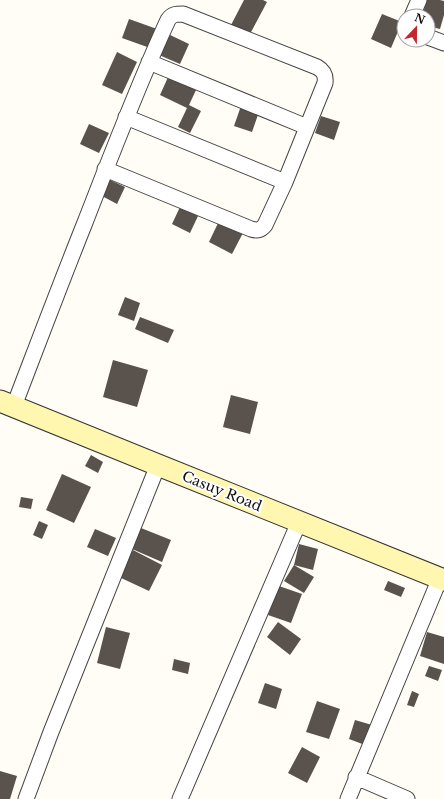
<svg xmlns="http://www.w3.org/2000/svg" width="444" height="799" viewBox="0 0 444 799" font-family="'Libre Baskerville',serif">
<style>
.building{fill:#5a524d}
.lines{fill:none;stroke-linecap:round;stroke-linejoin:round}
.street-casing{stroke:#444;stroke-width:17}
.secondary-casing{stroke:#333;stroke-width:23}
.street{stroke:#fff;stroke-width:15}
.secondary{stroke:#fff6b0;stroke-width:21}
.labels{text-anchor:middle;stroke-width:4;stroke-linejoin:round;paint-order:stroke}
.street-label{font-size:14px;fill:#111;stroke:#fff}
</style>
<rect width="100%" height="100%" fill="#fffdf5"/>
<!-- building -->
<path class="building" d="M244,0H263L267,2L250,34L231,25Z
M427,0H440L444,1V15L440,29L428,26V16H422Z
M382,14L402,22L391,48L371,39Z
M129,19L157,29L150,48L122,38Z
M168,34L189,44L180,64L159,55Z
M117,52L137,62L122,94L102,85Z
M169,75L197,88L189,105L201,111L190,133L178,127L187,108L160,95Z
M242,103L260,109L252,132L234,126Z
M321,116L340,122L334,140L315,133Z
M89,124L109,133L99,153L80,144Z
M110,180L125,187L117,204L102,196Z
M180,207L198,216L190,233L172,224Z
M220,219L244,231L232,254L209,242Z
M125,297L140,303L134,321L118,315Z
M140,317L174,330L168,343L135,329Z
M113,360L148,370L137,407L103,397Z
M231,395L258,402L250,434L223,427Z
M91,455L103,462L98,473L85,466Z
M62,474L91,487L74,523L46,510Z
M21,497L33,499L31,509L19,507Z
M39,521L48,525L42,539L33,535Z
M141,528L171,540L162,562L132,549Z
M95,529L116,538L108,556L87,547Z
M299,544L318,549L313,570L294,565Z
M133,550L162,565L149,591L119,577Z
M294,565L314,577L304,593L284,581Z
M388,581L405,588L401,597L384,590Z
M279,586L302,594L291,623L268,615Z
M278,622L301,639L290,655L267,637Z
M106,627L130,633L120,669L97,663Z
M427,632L444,637V664L420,656Z
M174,659L190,663L188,674L172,670Z
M429,666L442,670L438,681L425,676Z
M265,683L282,689L276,709L258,703Z
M412,691L419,694L414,707L407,705Z
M317,701L340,709L329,739L306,732Z
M355,720L372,725L365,745L349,739Z
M302,747L320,757L307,783L288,773Z
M0,771L17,776L10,799H0Z"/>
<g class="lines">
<defs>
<path id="street" d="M412,16L419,0
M428,37L444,43
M149,62L307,127
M126,117L285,182
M14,406C37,346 60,285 84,225C111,156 137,87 168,20C172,14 176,14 183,14L317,67C324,71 326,75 325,83L285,182L265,225C261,230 258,231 251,229L105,169
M356,777L407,799
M26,799L51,732L158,465
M180,799L299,522
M348,799L440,578"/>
<path id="secondary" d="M0,401L158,465L444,580"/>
</defs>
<!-- street casing -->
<use href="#street" class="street-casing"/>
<!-- secondary casing -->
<use href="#secondary" class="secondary-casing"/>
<!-- street -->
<use href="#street" class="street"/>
<!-- secondary -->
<use href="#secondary" class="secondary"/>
</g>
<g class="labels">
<!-- street labels -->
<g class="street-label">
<text transform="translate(222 491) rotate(22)" y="5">Casuy Road</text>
</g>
</g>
<!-- north arrow -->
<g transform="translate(416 28) rotate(22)"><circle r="19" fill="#ffffff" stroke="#a0a0a0"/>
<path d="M0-3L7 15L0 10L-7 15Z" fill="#c4262e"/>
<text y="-6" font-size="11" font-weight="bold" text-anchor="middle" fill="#111111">N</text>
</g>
</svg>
